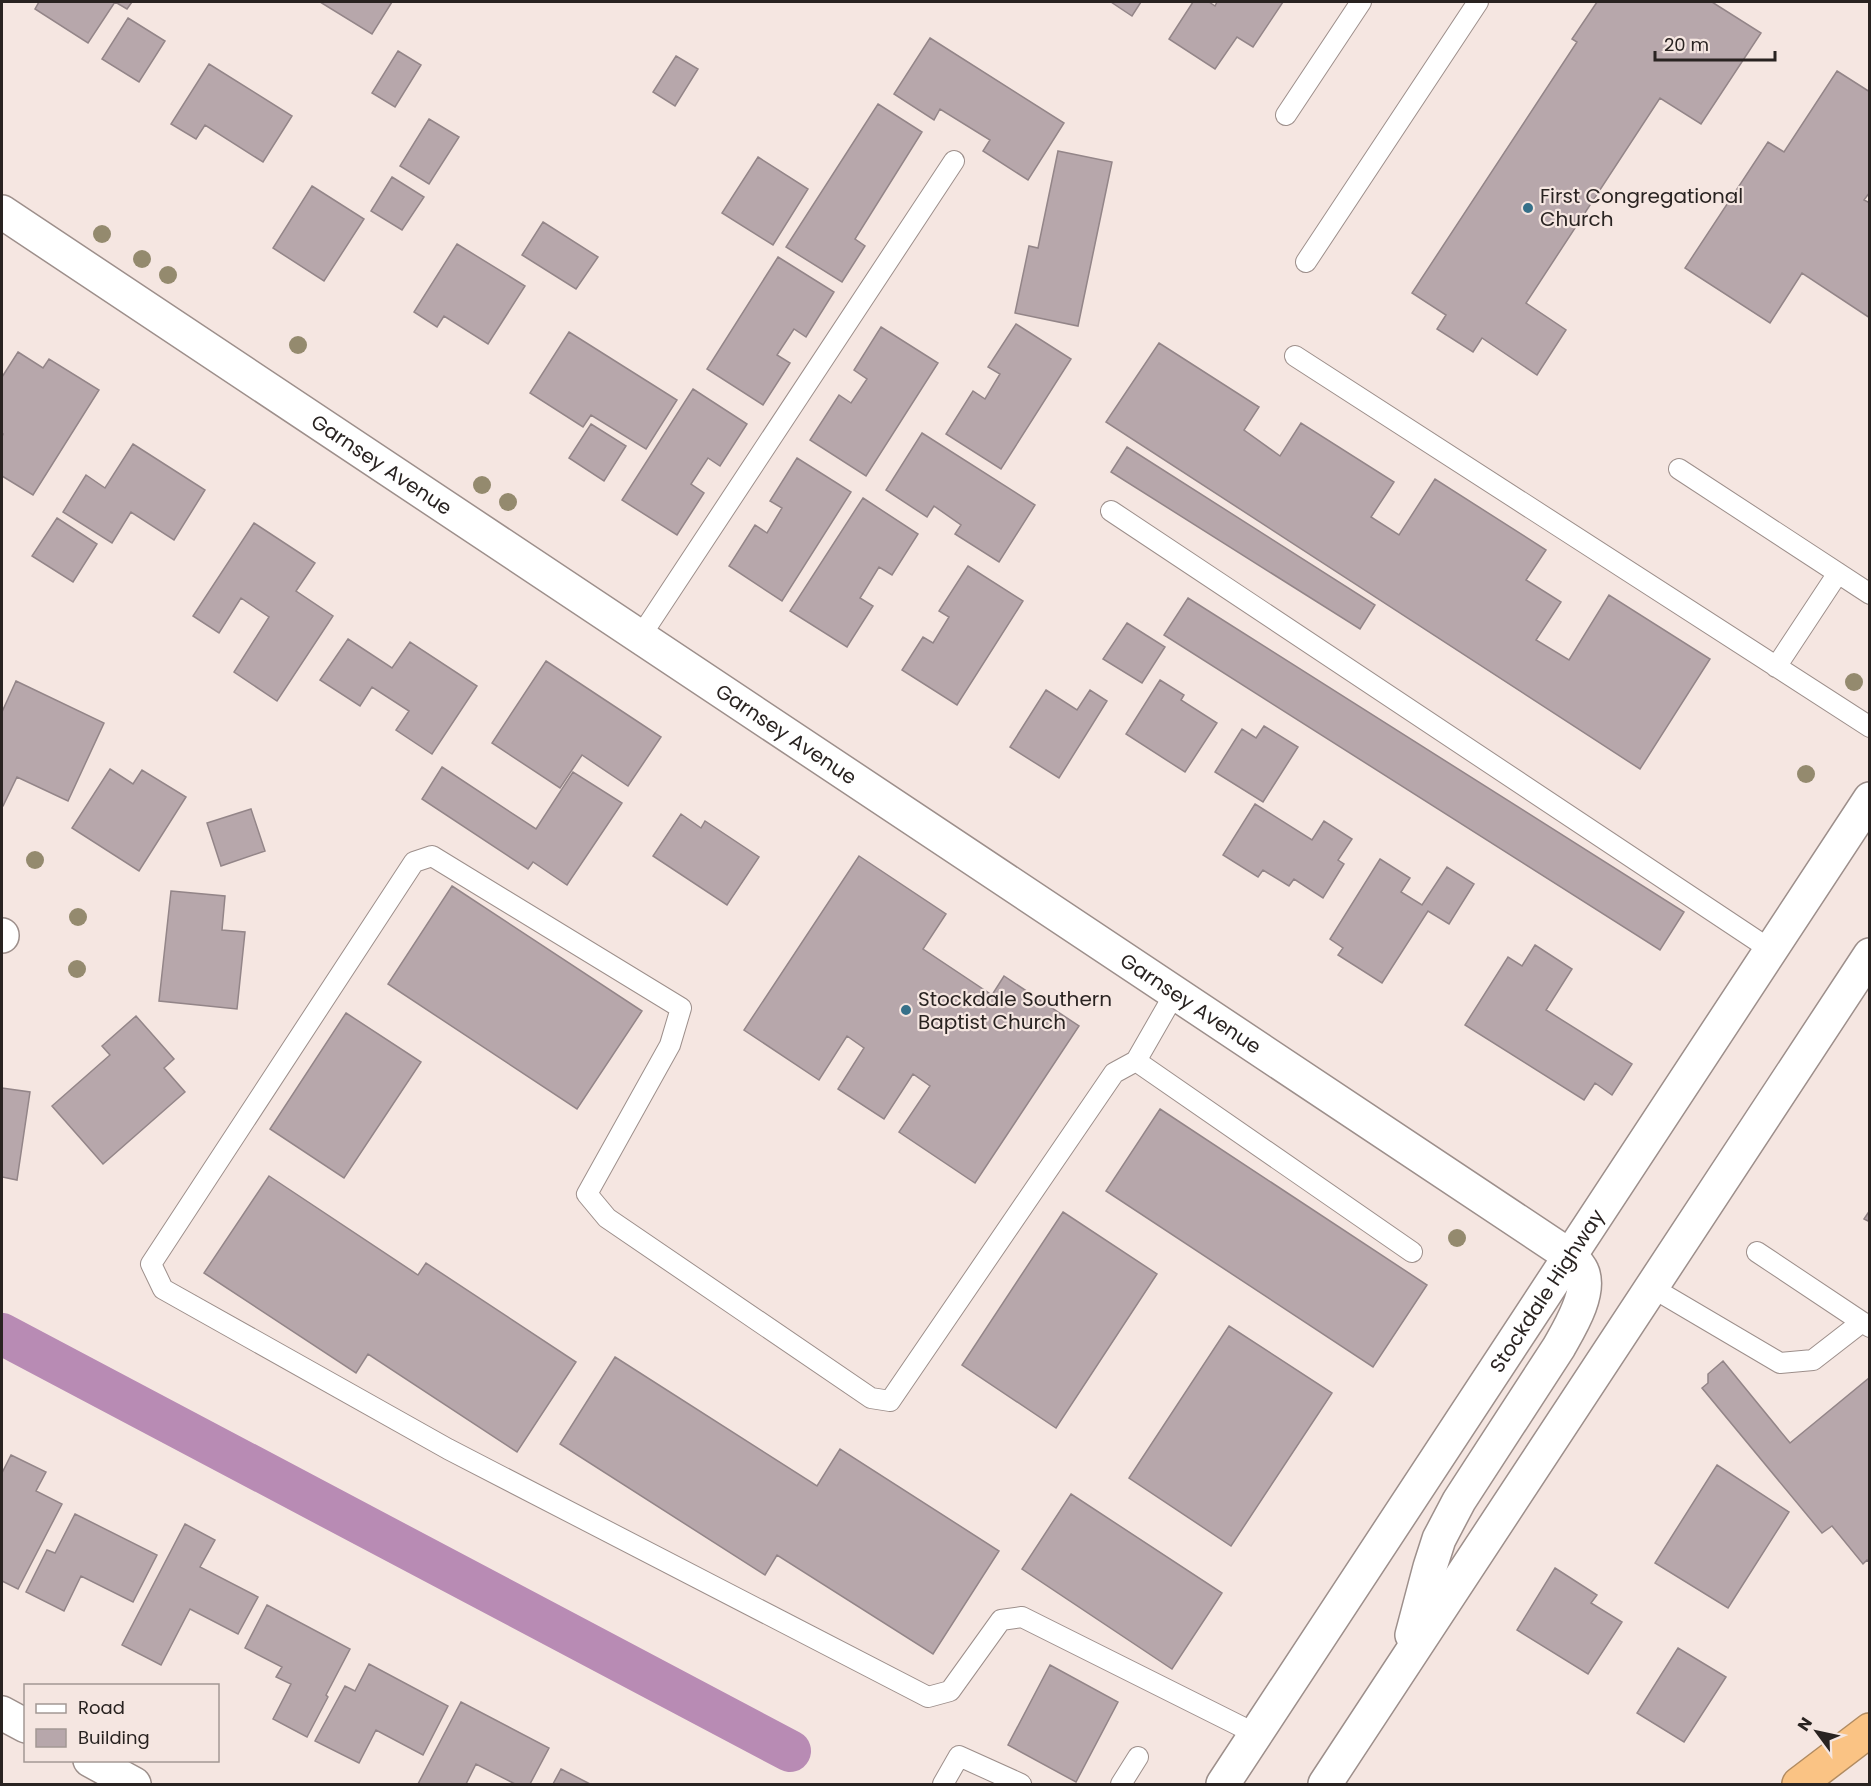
<svg xmlns="http://www.w3.org/2000/svg" width="1871" height="1786" viewBox="0 0 1871 1786" font-family="Poppins,sans-serif">
<style>
.lines{fill:none;stroke-linecap:round;stroke-linejoin:round}
.canal{stroke:#b88bb4;stroke-width:42}
.building{fill:#b7a7ab;stroke:#938588;stroke-width:1.5}
.service-casing{stroke:#9d8f8b;stroke-width:22}
.minor-casing{stroke:#9d8f8b;stroke-width:36}
.tertiary-casing{stroke:#9d8f8b;stroke-width:36}
.secondary-casing{stroke:#9d8f8b;stroke-width:36}
.motorway-casing{stroke:#b18b61;stroke-width:36}
.service{stroke:#fff;stroke-width:20}
.minor{stroke:#fff;stroke-width:33}
.tertiary{stroke:#fff;stroke-width:33}
.secondary{stroke:#fff;stroke-width:33}
.motorway{stroke:#fac384;stroke-width:33}
.tree{fill:#948a6e}
.poi-dot{fill:#367089;stroke:#f5e6e1;stroke-width:2}
.labels{text-anchor:middle;stroke-width:4.5;stroke-linejoin:round;paint-order:stroke}
.poi-label{font-size:20px;fill:#292321;stroke:#f5e6e1;text-anchor:start}
.street-label{font-size:20px;fill:#292321;stroke:#f5e6e1}
</style>
<rect width="100%" height="100%" fill="#f5e6e1"/>
<g class="lines">
<!-- canal -->
<path class="canal" d="M2,1334L790,1751"/>
</g>
<!-- building -->
<path class="building" d="M39,2H115L88,43L35,9Z
M115,2H132L127,9Z
M320,2H392L372,34Z
M1111,2H1141L1132,16Z
M1193,2H1209L1215,6L1217,2H1283L1253,47L1237,37L1215,69L1169,39Z
M1597,2H1712L1761,33L1701,124L1660,98L1526,303L1566,330L1537,375L1482,338L1473,352L1437,329L1446,315L1412,293L1577,42L1572,39Z
M128,18L165,41L139,82L102,59Z
M930,38L1064,123L1028,180L983,151L990,140L940,109L934,120L894,94Z
M398,51L421,65L395,107L372,93Z
M676,56L698,69L675,106L653,92Z
M209,64L292,116L263,162L205,125L196,139L171,124Z
M1837,71L1870,92V192L1864,200L1870,203V318L1802,273L1770,323L1685,268L1768,142L1784,152Z
M878,104L922,132L855,239L865,246L842,282L786,247Z
M429,119L459,137L429,184L400,166Z
M1058,151L1112,162L1078,326L1015,313L1029,246L1038,248Z
M758,157L808,189L773,245L722,213Z
M392,177L424,197L402,230L371,211Z
M312,186L364,219L324,281L273,248Z
M543,222L598,257L576,289L522,255Z
M457,244L525,286L488,344L444,316L437,327L414,312Z
M778,257L834,292L806,337L794,329L777,355L790,363L763,405L707,369Z
M1016,324L1071,359L1001,469L946,434L973,391L985,399L1000,374L988,367Z
M881,327L938,363L866,476L810,440L839,395L851,403L867,379L854,370Z
M569,332L677,400L646,449L591,415L583,427L530,393Z
M1159,343L1259,407L1244,430L1280,456L1301,423L1394,482L1371,517L1399,535L1435,479L1546,550L1526,580L1561,602L1536,640L1569,660L1609,595L1710,659L1640,769L1106,422Z
M18,352L43,368L49,359L99,390L33,495L2,476V437L3,434L2,433V377Z
M693,389L747,424L720,466L708,458L691,484L704,493L677,535L622,500Z
M591,424L626,446L604,481L569,458Z
M922,433L1035,505L999,562L955,534L961,525L934,506L927,517L886,490Z
M133,444L205,490L174,540L131,512L112,543L63,512L86,475L105,488Z
M1127,447L1375,605L1360,629L1111,472Z
M797,458L851,492L782,601L729,566L755,525L767,533L782,508L770,501Z
M863,498L918,534L892,575L879,567L860,598L873,606L847,647L790,611Z
M57,518L97,544L73,582L32,556Z
M254,523L315,563L296,591L333,616L277,701L234,672L269,617L241,598L219,633L193,616Z
M968,566L1023,601L957,705L902,670L923,637L933,643L949,617L939,611Z
M1188,598L1684,912L1660,950L1164,635Z
M1127,623L1165,647L1142,683L1103,659Z
M348,639L392,668L410,642L477,686L432,754L396,730L409,711L372,687L360,706L320,680Z
M546,661L661,737L628,786L582,755L560,788L492,743Z
M1160,680L1184,695L1181,700L1217,723L1185,772L1126,734Z
M16,681L104,723L68,801L17,777L3,806H2V712Z
M1046,690L1077,710L1090,690L1107,701L1059,778L1010,747Z
M1264,726L1298,747L1263,802L1215,772L1242,729L1256,738Z
M442,767L536,829L573,772L622,803L567,885L533,862L528,869L422,799Z
M110,769L133,784L142,770L186,797L139,871L72,828Z
M1255,804L1312,840L1324,821L1352,839L1338,860L1344,864L1323,898L1294,879L1289,886L1263,870L1258,877L1223,855Z
M251,809L265,851L221,866L207,823Z
M681,814L701,828L705,821L759,857L727,905L653,856Z
M859,856L946,914L923,949L992,995L1004,976L1079,1026L975,1183L899,1132L930,1086L913,1074L884,1119L838,1089L864,1048L847,1036L819,1080L744,1030Z
M1380,859L1410,878L1401,892L1422,905L1447,867L1474,884L1449,924L1428,911L1382,983L1338,955L1343,948L1330,939Z
M452,886L642,1011L577,1109L388,984Z
M171,891L225,896L222,930L245,932L237,1009L159,1001Z
M1535,945L1572,969L1546,1010L1632,1064L1612,1095L1595,1083L1584,1100L1465,1025L1508,957L1522,966Z
M346,1013L421,1062L344,1178L270,1129Z
M136,1016L174,1059L164,1068L185,1092L103,1164L52,1106L110,1055L102,1046Z
M2,1088L30,1092L17,1180L2,1177Z
M1160,1109L1427,1285L1373,1367L1106,1191Z
M269,1176L418,1275L426,1263L576,1362L517,1452L368,1354L356,1373L204,1273Z
M1870,1210V1222L1864,1219Z
M1063,1212L1157,1274L1056,1428L962,1365Z
M1229,1326L1332,1393L1231,1546L1129,1478Z
M615,1357L817,1486L840,1449L999,1551L933,1654L777,1555L765,1575L560,1444Z
M1723,1361L1790,1443L1869,1378L1870,1379V1563L1867,1560L1863,1564L1832,1526L1822,1533L1702,1388L1708,1383V1374Z
M11,1455L46,1472L36,1491L62,1504L18,1589L2,1581V1473Z
M1717,1465L1789,1512L1728,1608L1655,1563Z
M1071,1494L1222,1593L1172,1669L1022,1569Z
M75,1514L157,1555L133,1602L81,1576L64,1611L26,1592L47,1550L55,1553Z
M185,1524L215,1540L200,1567L258,1597L238,1634L190,1609L161,1665L122,1645Z
M1555,1568L1597,1595L1591,1603L1622,1622L1588,1674L1517,1630Z
M267,1605L350,1649L326,1695L328,1697L307,1737L273,1719L291,1684L276,1677L282,1667L245,1648Z
M1678,1648L1726,1677L1684,1742L1637,1713Z
M369,1664L448,1706L423,1755L376,1730L359,1763L315,1741L345,1686L355,1691Z
M1050,1665L1118,1702L1076,1782L1008,1745Z
M461,1702L549,1748L530,1784H515L476,1764L466,1784H418Z
M561,1769L590,1784H553Z"/>
<g class="lines">
<defs>
<path id="service" d="M1286,115L1361,2
M1306,262L1478,2
M1295,356L1870,727
M1679,469L1870,594
M1111,511L1771,950
M640,637L954,161
M1776,667L1838,573
M1136,1061L1175,993
M1757,1252L1862,1322
M1651,1287L1780,1363L1813,1360L1862,1322L1870,1327
M1256,1734L1022,1617L1001,1620L950,1691L928,1697L448,1449L163,1289L151,1264L414,862L432,856L681,1008L670,1045L587,1194L607,1218L871,1398L890,1401L1114,1073L1136,1061L1412,1252
M943,1784L959,1756L1021,1784
M1121,1784L1138,1757"/>
<path id="minor" d="M2,935V936
M2,1713L26,1726
M90,1760L134,1784"/>
<g id="tertiary">
<path id="s1" d="M2,212L1570,1256"/>
</g>
<g id="secondary">
<path d="M1412,1635L1430,1567L1439,1539L1459,1501L1559,1347C1569,1329 1592,1293 1582,1271C1580,1266 1574,1260 1570,1256"/>
<path id="s2" d="M1223,1784L1870,799"/>
<path d="M1325,1784L1870,955"/>
</g>
<path id="motorway" d="M1799,1784L1870,1730"/>
</defs>
<!-- service casing -->
<use href="#service" class="service-casing"/>
<!-- minor casing -->
<use href="#minor" class="minor-casing"/>
<!-- tertiary casing -->
<use href="#tertiary" class="tertiary-casing"/>
<!-- secondary casing -->
<use href="#secondary" class="secondary-casing"/>
<!-- motorway casing -->
<use href="#motorway" class="motorway-casing"/>
<!-- service -->
<use href="#service" class="service"/>
<!-- minor -->
<use href="#minor" class="minor"/>
<!-- tertiary -->
<use href="#tertiary" class="tertiary"/>
<!-- secondary -->
<use href="#secondary" class="secondary"/>
<!-- motorway -->
<use href="#motorway" class="motorway"/>
</g>
<!-- trees -->
<g class="tree">
<circle cx="102" cy="234" r="9"/>
<circle cx="142" cy="259" r="9"/>
<circle cx="168" cy="275" r="9"/>
<circle cx="298" cy="345" r="9"/>
<circle cx="482" cy="485" r="9"/>
<circle cx="508" cy="502" r="9"/>
<circle cx="1854" cy="682" r="9"/>
<circle cx="1806" cy="774" r="9"/>
<circle cx="35" cy="860" r="9"/>
<circle cx="78" cy="917" r="9"/>
<circle cx="77" cy="969" r="9"/>
<circle cx="1457" cy="1238" r="9"/>
</g>
<!-- markers -->
<g class="poi-dot">
<circle cx="1528" cy="208" r="6"/>
<circle cx="906" cy="1010" r="6"/>
</g>
<g class="labels">
<!-- poi labels -->
<g class="poi-label">
<text x="1540" y="203">First Congregational<tspan x="1540" dy="23">Church</tspan></text>
<text x="918" y="1006">Stockdale Southern<tspan x="918" dy="23">Baptist Church</tspan></text>
</g>
<!-- street labels -->
<g class="street-label">
<text dy="7" stroke="none"><textPath href="#s1" startOffset="456">Garnsey Avenue</textPath></text>
<text dy="7" stroke="none"><textPath href="#s1" startOffset="942">Garnsey Avenue</textPath></text>
<text dy="7" stroke="none"><textPath href="#s1" startOffset="1428">Garnsey Avenue</textPath></text>
<text dy="7" stroke="none"><textPath href="#s2" startOffset="590">Stockdale Highway</textPath></text>
</g>
</g>
<!-- border -->
<rect width="1871" height="1786" fill="none" stroke="#292321" stroke-width="6"/>
<!-- legend -->
<rect x="24" y="1684" width="195" height="78" fill="#f5e6e1" stroke="#a39894" stroke-width="1.5"/>
<rect x="36" y="1704" width="30" height="9" fill="#ffffff" stroke="#a39894" stroke-width="1.5"/>
<text x="78" y="1714" font-size="18" fill="#292321">Road</text>
<rect x="36" y="1729" width="30" height="18" fill="#b7a7ab" stroke="#a39894" stroke-width="1.5"/>
<text x="78" y="1744" font-size="18" fill="#292321">Building</text>
<!-- north arrow -->
<g transform="translate(1817 1732) rotate(303)" stroke="#f5e6e1" stroke-width="4.5" paint-order="stroke">
<path d="M0-4.5L10 22L0 15L-10 22Z" fill="#292321"/>
<text y="-9" font-size="16" font-weight="bold" text-anchor="middle" fill="#292321">N</text>
</g>
<!-- scale -->
<path d="M1655 51v9h120v-9" fill="none" stroke="#292321" stroke-width="3"/>
<text x="1664" y="51" font-size="18" fill="#292321" stroke="#f5e6e1" stroke-width="4.5" paint-order="stroke">20 m</text>
</svg>
